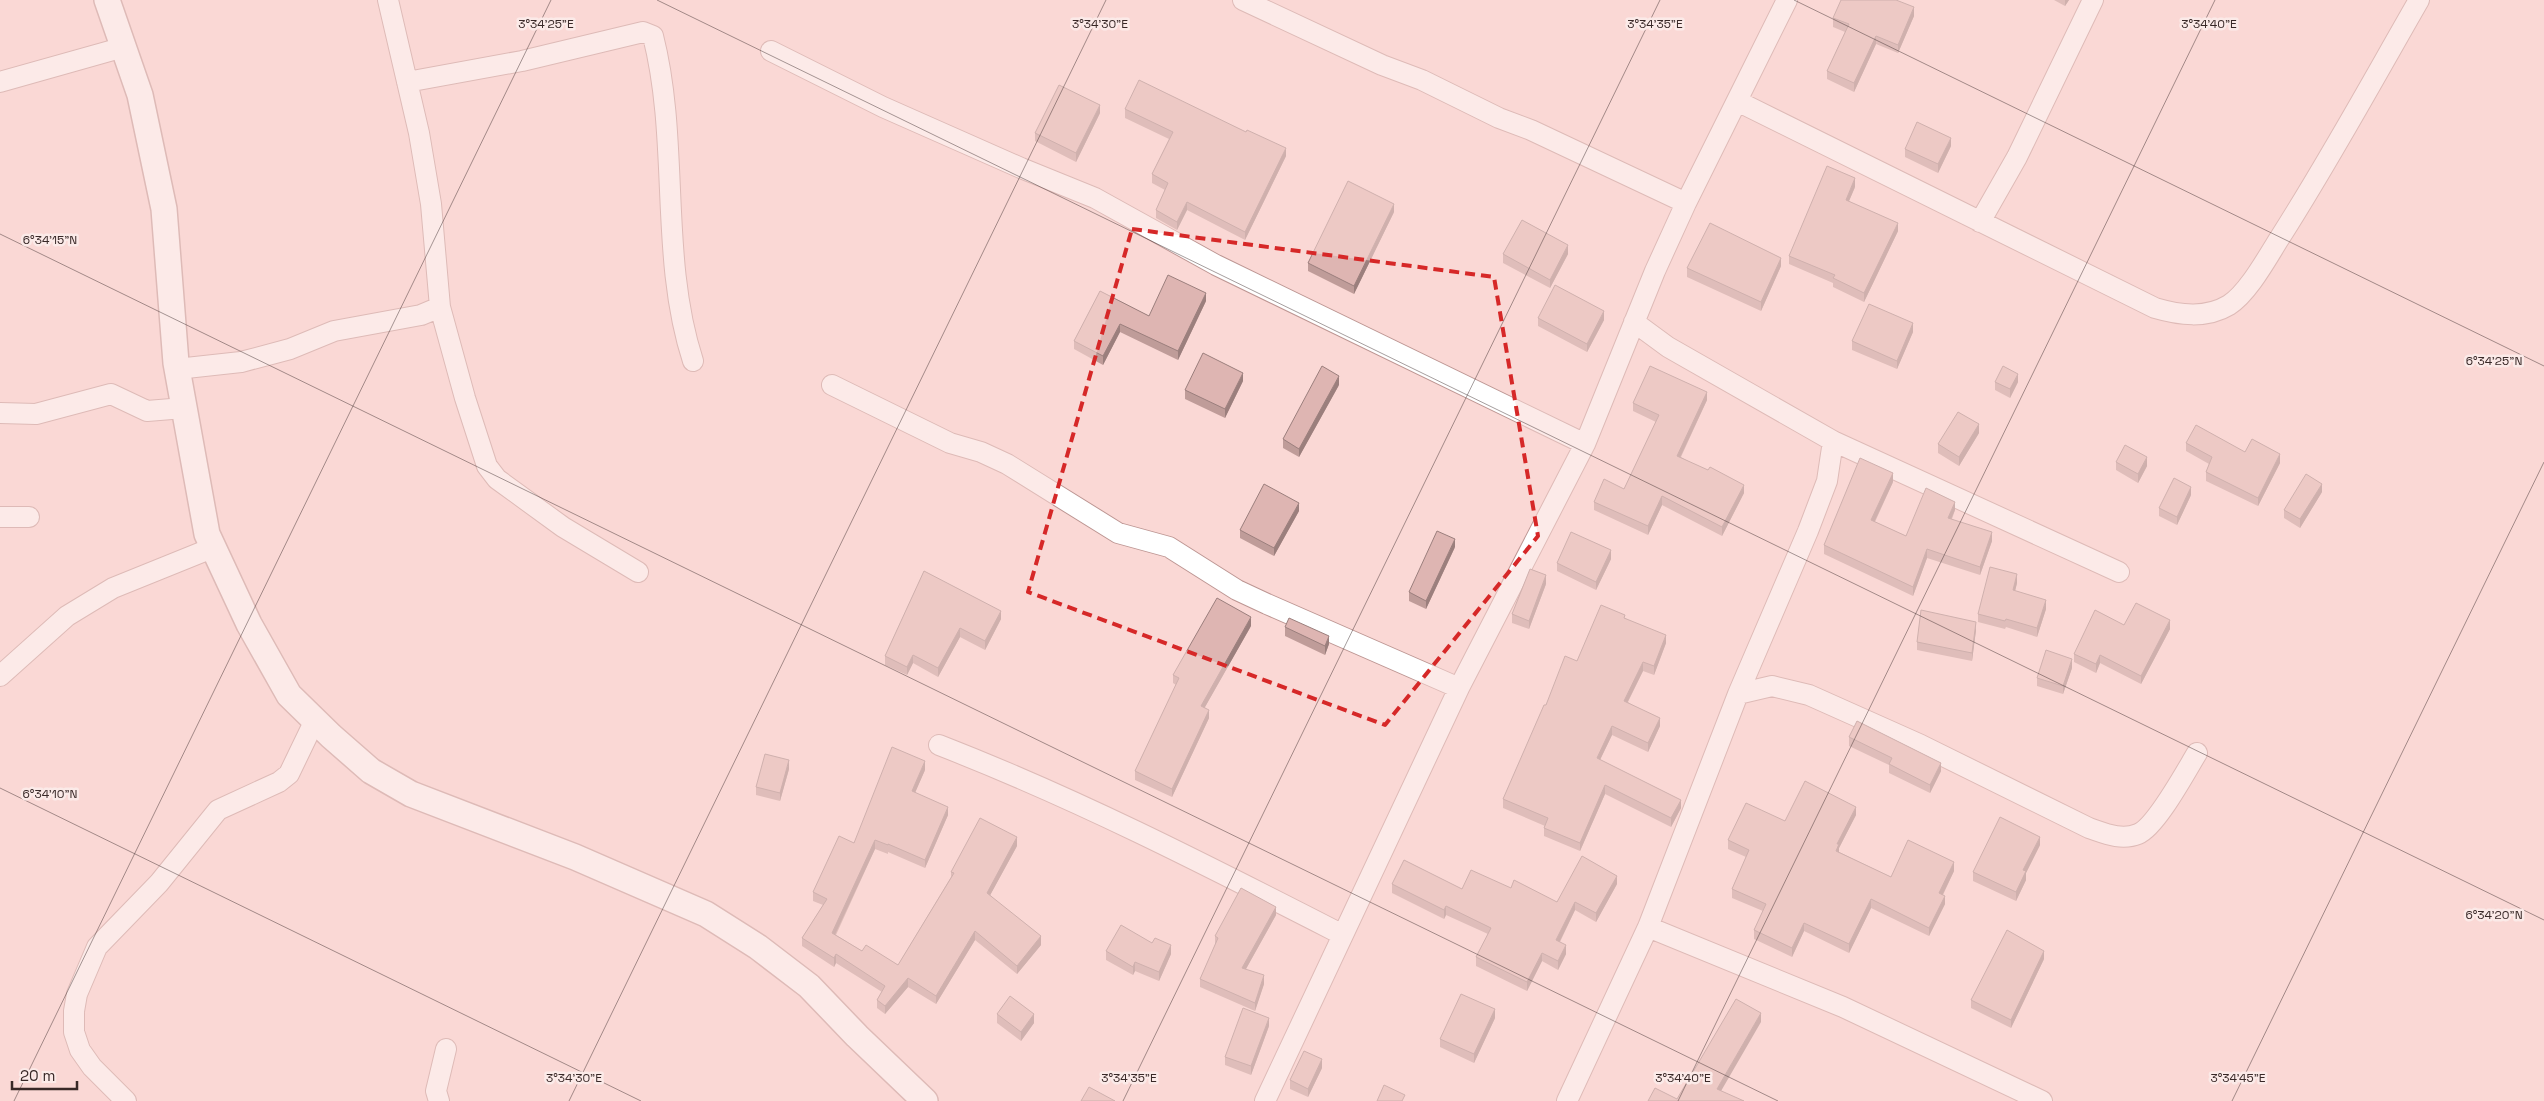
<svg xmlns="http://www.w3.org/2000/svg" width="2544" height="1101" viewBox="0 0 2544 1101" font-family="'Space Grotesk',sans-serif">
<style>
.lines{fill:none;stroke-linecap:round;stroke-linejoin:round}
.minor-casing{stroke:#bd9693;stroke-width:22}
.tertiary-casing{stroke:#bd9693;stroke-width:28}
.minor{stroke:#fff;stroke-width:20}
.tertiary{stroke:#fff;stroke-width:25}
.wall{fill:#bf9c99}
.shaded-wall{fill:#9b7f7d}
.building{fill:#deb5b2;stroke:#9b7f7d}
.marked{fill:none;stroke:#d62828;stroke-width:4;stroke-dasharray:10 6;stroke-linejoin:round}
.ticks{fill:none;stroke:#382827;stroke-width:1;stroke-opacity:0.45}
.ticks-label{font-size:12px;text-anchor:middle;fill:#382827;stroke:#fbeae8;stroke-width:5;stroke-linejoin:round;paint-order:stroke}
</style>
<rect width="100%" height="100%" fill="#fad8d5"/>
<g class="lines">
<defs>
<path id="minor" d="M388,0L419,133L431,204L440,307L465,398L487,466L497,479L563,527L638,572
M1243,0L1382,65L1422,80L1499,118L1531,130L1686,203
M771,51L883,107L1021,168L1095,198L1216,265L1585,444
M0,82L124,47
M407,82L522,61L643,32L653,36C680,142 659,257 693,361
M1737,101L2155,308C2179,315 2206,319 2229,305C2248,293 2267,258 2279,239C2329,161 2373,80 2419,0
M1980,222L2017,157L2093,0
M1634,322L1668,347L1833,441L2119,572
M177,369L241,362L290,349L334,331L421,315L440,307
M832,385L950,443L981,452L1007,464L1118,533L1169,547L1237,590L1267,604L1459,688
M0,413L36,414L111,394L147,411L184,408
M0,517H29
M0,676L67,616L113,588L212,548
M1738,694L1772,686L1809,695L1921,745L2089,828C2104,833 2121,841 2138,834C2156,827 2186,771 2197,753
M939,745C1078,799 1210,867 1343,935
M1648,927L1843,1007L2042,1101
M126,1101L92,1067L80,1050L74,1032V1011L77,994L97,947L159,883L218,810L279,782L289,774L315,720
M439,1101L436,1091L446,1049
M1265,1101L1459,688L1585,444L1655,271L1686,203L1787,0
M1567,1101L1648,927L1738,694L1808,531L1827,481L1833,441"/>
<path id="tertiary" d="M107,0L140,95L164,209L176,363L207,534L249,624L289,695L331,736L371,771L411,794L575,857L706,914L758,947L809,986L857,1036L925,1101"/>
</defs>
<!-- minor casing -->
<use href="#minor" class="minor-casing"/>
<!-- tertiary casing -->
<use href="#tertiary" class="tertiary-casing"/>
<!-- minor -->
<use href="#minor" class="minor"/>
<!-- tertiary -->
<use href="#tertiary" class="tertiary"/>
</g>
<!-- wall -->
<path class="wall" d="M2054,0H2069L2065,6Z
M1914,16L1898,53L1876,44L1854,92L1827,79V71L1845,32L1833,27V18Z
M1125,109L1286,156L1245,240L1187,210L1177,230L1156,218V210L1165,190L1152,183V174L1169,139L1125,118Z
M1100,113L1076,162L1035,141V133Z
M1951,146L1938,173L1905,157V149Z
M1855,187L1849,201L1898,231L1864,302L1833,287V283L1789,264V256Z
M1394,212L1354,294L1308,271V263Z
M1503,254H1568L1550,288L1503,263Z
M1781,266L1761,311L1687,277V268Z
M1100,291L1149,316L1206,301L1178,360L1120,332L1103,365L1074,349V341Z
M1538,318L1604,320L1587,352L1538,326Z
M1913,332L1897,369L1852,350V341Z
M1243,381L1225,418L1185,399V390Z
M1995,382H2018L2010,398L1995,390Z
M1339,385L1299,457L1283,448V439Z
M1707,400L1681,457L1744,493L1722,536L1662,505L1648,535L1594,510V502L1624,489L1656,422L1633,411V403Z
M1979,433L1959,466L1938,453V444Z
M2186,443L2245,452L2280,463L2258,506L2206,481V472L2209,464L2186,451Z
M2116,462L2147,466L2138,483L2116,470Z
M1893,482L1875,522L1906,536L1955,510L1952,519L1992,541L1980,575L1927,558L1913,596L1824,554V545Z
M2322,492L2300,528L2284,518V510Z
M2191,495L2177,525L2159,516V508Z
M1299,511L1274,556L1240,538V530Z
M1455,547L1426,609L1409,601V592Z
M1611,559L1596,590L1557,571V563Z
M924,571L1001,619L985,650L960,637L938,677L913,663L907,675L885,665V656Z
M2017,583L2015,591L2046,609L2037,637L2006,627L2005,629L1978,622V614Z
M1546,584L1529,629L1512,623V614Z
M1625,618L1666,643L1654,675L1643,671L1628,702L1660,726L1648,752L1612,735L1600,760L1681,808L1671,827L1605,794L1580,851L1544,836V828L1545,826L1503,808V799L1546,705L1577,661Z
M2124,625L2170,629L2141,684L2100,663L2096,673L2074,662V654Z
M1251,626L1205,707L1209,718L1172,797L1135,780V771L1176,685L1173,683V675Z
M1285,627L1329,644L1325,655L1285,636Z
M1976,630L1972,661L1917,650V642Z
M2072,668L2063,694L2037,686V678Z
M1849,737L1941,771L1930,793L1889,773V765L1849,746Z
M789,769L780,801L756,795V787Z
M925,770L915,792L948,815L925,868L888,852V854L875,849L836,935L862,951L898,965L951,877V872L1017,846L990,895L1041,945L1017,974L975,940L936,1004L908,987L885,1014L877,1008V1000L882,992L836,963L834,967L802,946V938L823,905L813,901V892L854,843Z
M1856,815L1839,848V852L1891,877L1954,871L1943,895L1945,904L1929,936L1871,908L1849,953L1804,931L1792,957L1754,939V930L1763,911L1732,898V889L1746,857L1728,849V840L1785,821Z
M2040,845L2026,873V880L2016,901L1973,881V872Z
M1392,884L1462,889L1511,888L1557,902L1617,884L1596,922L1575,910L1560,942L1566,954L1558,970L1542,961L1527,991L1476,966V957L1488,934L1446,915L1444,919L1392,893Z
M1276,915L1246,969L1264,984L1255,1011L1200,987V979L1215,945V936Z
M1106,951L1171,954L1159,981L1135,971L1133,975L1106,960Z
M2044,959L2011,1028L1971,1008V1000Z
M997,1014L1034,1023L1021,1041L997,1023Z
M1495,1018L1474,1063L1440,1047V1039Z
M1269,1026L1251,1075L1225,1065V1057Z
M1322,1068L1308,1097L1290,1089V1080Z"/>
<!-- shaded-wall -->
<path class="shaded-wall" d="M2065,0H2069L2065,6Z
M1914,7V16L1898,53V45Z
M1876,36V44L1854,92V83Z
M1100,105V113L1076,162V153Z
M1951,138V146L1938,173V164Z
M1286,148V156L1245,240V232Z
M1855,178V187L1846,208V200Z
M1187,202V210L1177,230V222Z
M1394,204V212L1354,294V286Z
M1898,223V231L1864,302V293Z
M1568,245V254L1550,288V280Z
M1781,258V266L1761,311V302Z
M1206,293V301L1178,360V351Z
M1604,311V320L1587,352V344Z
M1913,323V332L1897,369V361Z
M1120,324V332L1103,365V356Z
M1243,373V381L1225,418V409Z
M2018,374V382L2010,398V389Z
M1339,376V385L1299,457V449Z
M1707,392V400L1677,464V456Z
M1979,424V433L1959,466V457Z
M2280,454V463L2258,506V498Z
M2147,457V466L2138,483V474Z
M1893,473V482L1871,529V520Z
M2322,484V492L2300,528V519Z
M1744,485V493L1722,536V527Z
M2191,487V495L2177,525V517Z
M1662,496V505L1648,535V526Z
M1955,502V510L1948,526V518Z
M1299,503V511L1274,556V548Z
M1992,532V541L1980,575V567Z
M1455,539V547L1426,609V601Z
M1927,549V558L1913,596V587Z
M1611,550V559L1596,590V582Z
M2017,574V583L2013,599V590Z
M1546,575V584L1529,629V621Z
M2046,600V609L2037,637V628Z
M1001,611V619L985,650V641Z
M1251,617V626L1201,714V706Z
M2170,620V629L2141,684V676Z
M1976,622V630L1972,661V653Z
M960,628V637L938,677V668Z
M1666,635V643L1654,675V666Z
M1329,636V644L1325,655V646Z
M913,655V663L907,675V667Z
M2100,655V663L2096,673V664Z
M2072,659V668L2063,694V686Z
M1643,662V671L1624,709V701Z
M1209,710V718L1172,797V789Z
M1660,718V726L1648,752V743Z
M1612,726V735L1597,766V758Z
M789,760V769L780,801V793Z
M925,761V770L912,800V791Z
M1941,763V771L1930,793V785Z
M1605,785V794L1580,851V843Z
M1681,800V808L1671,827V818Z
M948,807V815L925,868V860Z
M1856,807V815L1839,848V853L1836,859L1837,844Z
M1017,837V846L987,901V893Z
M2040,837V845L2026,873V880L2016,901V892L2023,870Z
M875,840V849L832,941V933Z
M1954,862V871L1939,902V893Z
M1617,876V884L1596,922V913Z
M1945,896V904L1929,936V928Z
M1871,899V908L1849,953V944Z
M1575,902V910L1556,949V940Z
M1446,906V915L1444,919V910Z
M1276,907V915L1242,976V968Z
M1804,923V931L1792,957V948Z
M975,931V940L936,1004V996Z
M1041,936V945L1017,974V966Z
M1171,945V954L1159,981V972Z
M1566,945V954L1558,970V961Z
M2044,951V959L2011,1028V1020Z
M1542,953V961L1527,991V982Z
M836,954V963L834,967V958Z
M1135,962V971L1133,975V967Z
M1264,975V984L1255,1011V1003Z
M908,978V987L885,1014V1006Z
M1495,1009V1018L1474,1063V1054Z
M1761,1013V1022L1717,1098V1089Z
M1034,1014V1023L1021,1041V1032Z
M1269,1018V1026L1251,1075V1066Z
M1322,1059V1068L1308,1097V1089Z"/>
<!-- building -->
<path class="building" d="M1841,0H1896L1914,7L1898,45L1876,36L1854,83L1827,71L1849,24L1833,18Z
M1139,80L1246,132L1247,130L1286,148L1245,232L1187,202L1177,222L1156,210L1168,183L1152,174L1173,132L1125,109Z
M1059,85L1100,105L1076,153L1035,133Z
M1917,122L1951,138L1938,164L1905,149Z
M1827,166L1855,178L1846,200L1898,223L1864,293L1833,278L1835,275L1789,256Z
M1348,181L1394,204L1354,286L1308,263Z
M1522,220L1568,245L1550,280L1503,254Z
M1710,223L1781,258L1761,302L1687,268Z
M1168,275L1206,293L1178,351L1120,324L1103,356L1074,341L1100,291L1149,316Z
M1555,285L1604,311L1587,344L1538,318Z
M1869,304L1913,323L1897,361L1852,341Z
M1203,353L1243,373L1225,409L1185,390Z
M1322,366L1339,376L1299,449L1283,439Z
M1650,366L1707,392L1677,456L1708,470L1710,467L1744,485L1722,527L1662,496L1648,526L1594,502L1604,479L1624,489L1659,415L1633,403Z
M2003,366L2018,374L2010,389L1995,382Z
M1958,412L1979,424L1959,457L1938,444Z
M2196,425L2245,452L2252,439L2280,454L2258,498L2206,472L2212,457L2186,443Z
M2125,445L2147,457L2138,474L2116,462Z
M1860,458L1893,473L1871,520L1906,536L1926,488L1955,502L1948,518L1992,532L1980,567L1927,549L1913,587L1824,545Z
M2306,474L2322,484L2300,519L2284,510Z
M2174,478L2191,487L2177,517L2159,508Z
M1264,484L1299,503L1274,548L1240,530Z
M1437,531L1455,539L1426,601L1409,592Z
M1571,532L1611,550L1596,582L1557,563Z
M1990,567L2017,574L2013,590L2046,600L2037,628L2006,619L2005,621L1978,614Z
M1530,569L1546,575L1529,621L1512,614Z
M924,571L1001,611L985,641L960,628L938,668L913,655L907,667L885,656Z
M1217,598L1251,617L1201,706L1209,710L1172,789L1135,771L1179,678L1173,675Z
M2136,603L2170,620L2141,676L2100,655L2096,664L2074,654L2095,610L2124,625Z
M1601,605L1625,615L1624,618L1666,635L1654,666L1643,662L1624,701L1660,718L1648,743L1612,726L1597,758L1681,800L1671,818L1605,785L1580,843L1544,828L1548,818L1503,799L1544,705H1546L1565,656L1577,661Z
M1921,610L1976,622L1972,653L1917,642Z
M1289,618L1329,636L1325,646L1285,627Z
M2046,650L2072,659L2063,686L2037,678Z
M1857,721L1941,763L1930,785L1889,764L1892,758L1849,737Z
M892,747L925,761L912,791L948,807L925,860L888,844V845L875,840L832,933L862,951L866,945L898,965L954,873L951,872L980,818L1017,837L987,893L1041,936L1017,966L975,931L936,996L908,978L885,1006L877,1000L885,986L836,954L834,958L802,938L827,899L813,892L839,836L854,843Z
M765,754L789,760L780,793L756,787Z
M1805,781L1856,807L1837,844H1839L1836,851L1891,877L1908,840L1954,862L1939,893L1945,896L1929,928L1871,899L1849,944L1804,923L1792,948L1754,930L1766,904L1732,889L1749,850L1728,840L1746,803L1785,821Z
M2000,817L2040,837L2023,870L2026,871L2016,892L1973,872Z
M1582,856L1617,876L1596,913L1575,902L1556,940L1566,945L1558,961L1542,953L1527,982L1476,957L1491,928L1446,906L1444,910L1392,884L1404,860L1462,889L1471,870L1511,888L1514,880L1557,902Z
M1241,888L1276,907L1242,968L1264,975L1255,1003L1200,979L1218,938L1215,936Z
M1121,925L1152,943L1155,938L1171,945L1159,972L1135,962L1133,967L1106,951Z
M2007,930L2044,951L2011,1020L1971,1000Z
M1461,994L1495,1009L1474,1054L1440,1039Z
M1010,996L1034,1014L1021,1032L997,1014Z
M1736,999L1761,1013L1717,1089L1744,1101H1648L1655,1088L1677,1099Z
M1243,1008L1269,1018L1251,1066L1225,1057Z
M1304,1051L1322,1059L1308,1089L1290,1080Z
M1384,1085L1405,1095L1402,1101H1377Z
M1089,1087L1115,1101H1081Z"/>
<!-- marked area -->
<path d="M0 0H2544V1101H0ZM1132,229L1494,277L1538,536L1385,725L1028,592Z" fill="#fad8d5" fill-opacity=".55" fill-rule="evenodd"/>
<path class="marked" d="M1132,229L1494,277L1538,536L1385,725L1028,592Z"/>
<!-- ticks -->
<path class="ticks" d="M657,0L2544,920M1794,0L2544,366M0,234L1778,1101M0,788L641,1101M14,1101L551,0M569,1101L1106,0M1123,1101L1660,0M1678,1101L2215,0M2232,1101L2544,462"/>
<g class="ticks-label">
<text x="546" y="28">3°34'25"E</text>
<text x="1100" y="28">3°34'30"E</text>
<text x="1655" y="28">3°34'35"E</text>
<text x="2209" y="28">3°34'40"E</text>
<text x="50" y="244">6°34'15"N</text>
<text x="2494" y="365">6°34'25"N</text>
<text x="50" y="798">6°34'10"N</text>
<text x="2494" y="919">6°34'20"N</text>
<text x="574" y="1082">3°34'30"E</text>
<text x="1129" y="1082">3°34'35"E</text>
<text x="1683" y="1082">3°34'40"E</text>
<text x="2238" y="1082">3°34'45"E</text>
</g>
<!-- scale -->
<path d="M12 1081v8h65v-8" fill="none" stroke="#382827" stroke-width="2.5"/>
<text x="20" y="1081" font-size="15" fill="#382827" stroke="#fbeae8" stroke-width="4" paint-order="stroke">20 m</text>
</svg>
